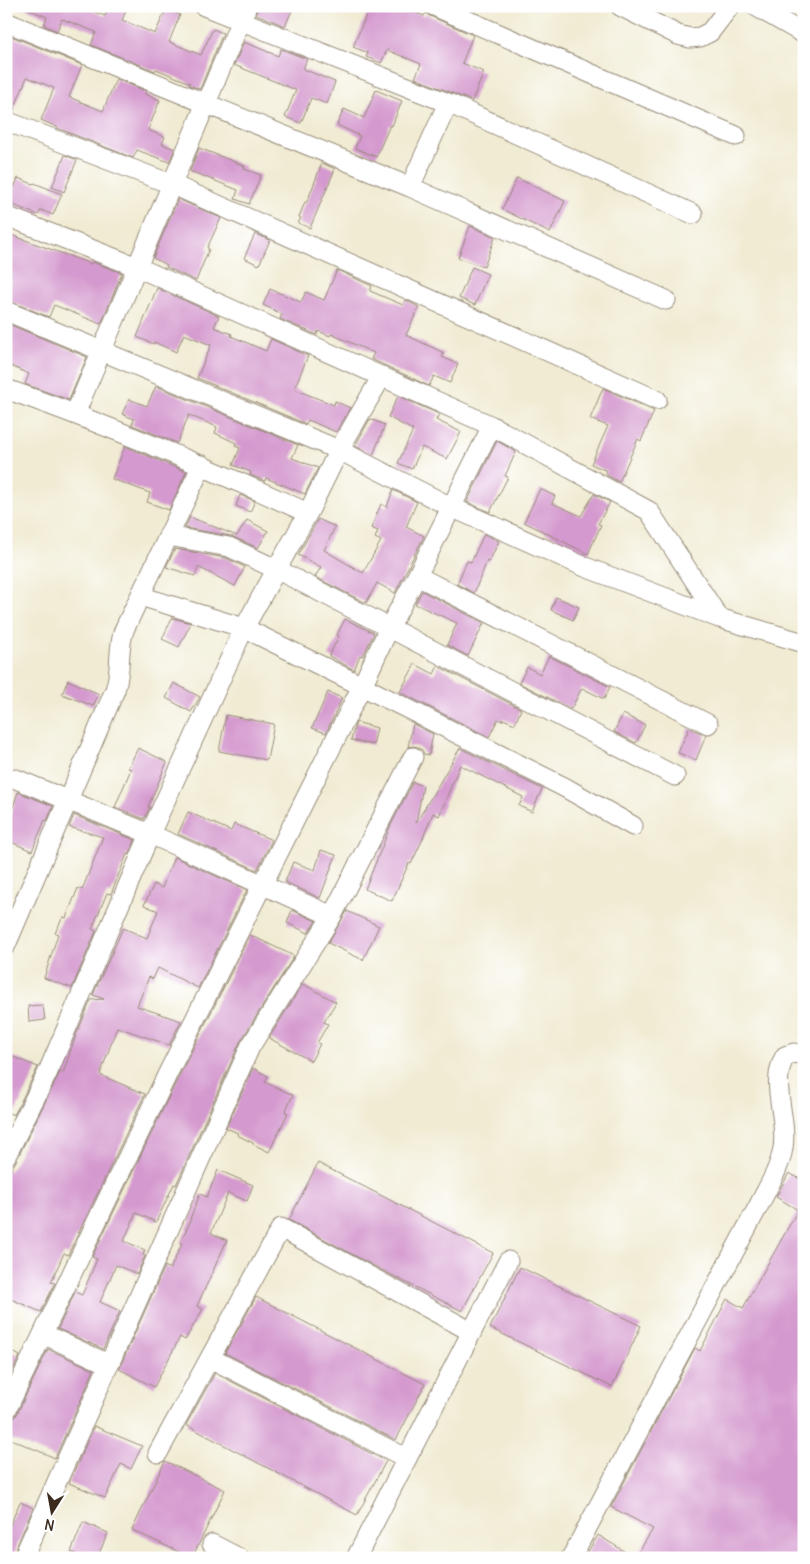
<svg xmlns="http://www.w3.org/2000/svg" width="810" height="1564" viewBox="0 0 810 1564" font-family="Delius,sans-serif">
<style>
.building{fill:#d499ce}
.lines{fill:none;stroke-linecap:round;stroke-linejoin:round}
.street-casing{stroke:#968a78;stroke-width:21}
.street{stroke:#fff;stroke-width:19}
</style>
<rect width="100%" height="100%" fill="#fff"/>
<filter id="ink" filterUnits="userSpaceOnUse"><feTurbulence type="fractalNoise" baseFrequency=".02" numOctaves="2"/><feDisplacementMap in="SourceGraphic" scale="10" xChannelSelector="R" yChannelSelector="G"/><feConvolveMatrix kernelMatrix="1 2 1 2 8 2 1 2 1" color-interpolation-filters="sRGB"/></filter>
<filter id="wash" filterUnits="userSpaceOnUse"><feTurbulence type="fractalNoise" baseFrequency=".0096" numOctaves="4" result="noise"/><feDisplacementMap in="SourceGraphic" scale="20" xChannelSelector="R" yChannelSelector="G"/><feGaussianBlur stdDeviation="1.12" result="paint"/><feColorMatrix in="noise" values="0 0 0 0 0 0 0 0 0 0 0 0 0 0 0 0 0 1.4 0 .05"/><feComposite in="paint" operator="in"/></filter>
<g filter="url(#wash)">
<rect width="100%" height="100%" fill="#f0ebd2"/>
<g id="blocks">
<!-- building -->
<path class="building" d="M21,6H80L105,16L109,6H128L122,20L155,34L166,9L180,15L169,42L201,55L213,29L223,33L200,89L189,85L190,83L156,69L155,71L91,45L96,32L62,19L57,31L44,25L47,17Z
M258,6H294L285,26L256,14Z
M370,6H401L424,16L426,13L430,16L473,35L462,63L484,72L472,101L415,78L421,64L387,50L381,63L366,57L368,53L353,47Z
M6,34L82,65L69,97L103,111L116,79L146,91L145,94L160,100L148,130L165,137L162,144L175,149L169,162L137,150L133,158L57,128V127L41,120L54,88L27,77L13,112L6,110Z
M244,42L278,56L281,49L307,59L303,69L335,82L327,104L311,98L301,123L285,117L296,90L234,65Z
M376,90L402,101L392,126L390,125L376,157L355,148L360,136L337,125L344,109L364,118Z
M199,148L245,166L244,169L261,175L249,204L235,199L238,190L190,171Z
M65,155L77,160L64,192L52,187Z
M322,163L335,169L310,228L298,223L301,218L299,217L305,202H307Z
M18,178L33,184L34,183L62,194L53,215L41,210L38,215L8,203Z
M517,178L565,201L550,233L502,209Z
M178,199L221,218L207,248L209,249L196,281L166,267L167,265L153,258Z
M470,226L495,237L484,267L458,258Z
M6,233L91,264L92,262L122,273L101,324L54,305L49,317L6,300Z
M255,234L270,240L259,265L244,258Z
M472,267L488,274L475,305L459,298Z
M337,270L372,286L370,291L403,305L405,300L419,307L406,335L444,353L442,357L458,364L450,383L434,376L429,386L371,359L374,353L331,334L330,336L318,331L317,335L280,319L282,314L263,305L270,289L301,302L306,292L324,300Z
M157,288L219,316L214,327L232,334L231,336L266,351L271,339L308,356L294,389L334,405L335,401L350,408L336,432L308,420L306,424L197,378L211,345L184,334L176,352L154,342V344L137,337Z
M6,323L87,357L69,400L25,384L29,374L6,364Z
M156,386L298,445L292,458L318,468L305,494L266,478L265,481L250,475L251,472L233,465L240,448L235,446L236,443L215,433L217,427L189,415L177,443L132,425L134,419L122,414L129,399L147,406Z
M603,388L654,411L641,441L638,439L619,482L605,474L607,471L591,464L608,426L590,419Z
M398,396L439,414L436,420L461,432L447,459L422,447L412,469L398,463L413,430L388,417Z
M370,419L385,425L373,455L355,446Z
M497,441L516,452L505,476L508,477L490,512L467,502Z
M125,446L186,472L169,510L147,502L150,493L112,479Z
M540,489L555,496L552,503L581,516L594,494L610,502L598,524L601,525L588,554L524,522Z
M393,490L417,502L406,527L424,536L395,593L377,583L366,603L315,577L321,567L298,555L318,519L335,527L324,550L363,573L381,541L375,538L378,531L371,528L381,504L387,507Z
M240,495L255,501L250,512L236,506Z
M190,517L237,536L247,520L268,531L258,548L231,536L185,528Z
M484,534L499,541L489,562L487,561L474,593L457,584L467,561L471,562Z
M175,549L226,558L245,567L235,586L198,567L195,576L166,567Z
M422,591L484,623L468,656L447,645L457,623L415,604Z
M556,597L579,607L573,620L551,610Z
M172,618L191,623L179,647L162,639Z
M345,619L374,633L363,656L360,655L354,670L329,656L339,636L337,635Z
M549,656L610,687L604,699L582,688L571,709L519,683L527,667L540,674Z
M415,664L434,674L438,666L521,709L515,724L503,719L502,721L498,719L489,737L400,692Z
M68,680L99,694L93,706L62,694Z
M174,683L200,697L191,712L166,698Z
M328,692L342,698L326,733L312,728Z
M623,714L645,725L636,743L614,732Z
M226,715L274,724L267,760L219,751Z
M356,722L377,728L373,745L351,740Z
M413,724L433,734L429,755L424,754L422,750L418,747L413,746L408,747Z
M689,728L706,735L696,760L678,753Z
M138,748L167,762L148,807H150L144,819L115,807L131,769L128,768Z
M460,748L542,789L532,812L519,806L523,797L460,765L439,816L433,813L421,843L411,864L409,863L392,901L365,889L390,827L413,782L423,786L416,823Z
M18,792L53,806L47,821L45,820L32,851L6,840V828Z
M188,812L231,831L234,824L272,840L257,870L178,834Z
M74,815L135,840L129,855L127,854L111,894L107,893L92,929L96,931L72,988L44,978L58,934L55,933L63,917L66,918L78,888L82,890L103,837L69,827Z
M321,850L336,855L320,898L285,882L293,862L315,870Z
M174,857L247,890L198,988L158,968L153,979L149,977L137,1006L181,1021L169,1045L117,1027L100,1075L145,1094L68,1255L64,1253L51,1282L55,1283L41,1312L6,1297V1169L10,1171L16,1161L60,1072L63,1073L75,1038L91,1000L104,999L93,995L123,928L147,938L158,911L144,905L154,884L162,888Z
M292,910L316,921L308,933L287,923Z
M347,911L379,926L363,960L328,943Z
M250,935L294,956L240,1042L176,1185L174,1184L156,1222L136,1213L124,1241L145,1250L143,1255L145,1256L137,1274L116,1265L100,1302L120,1311L103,1349L58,1329L75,1292L82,1295L97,1259L92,1257L177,1080Z
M303,984L336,1002L324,1022L328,1024L317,1043L320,1044L311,1061L269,1038Z
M43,1005L45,1020L29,1022L28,1006Z
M6,1054L38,1067L14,1115L6,1112Z
M253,1068L268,1076L265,1082L293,1095L285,1112L288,1113L269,1152L253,1144V1143L237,1135L238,1133L226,1128Z
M318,1163L493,1253L462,1311L372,1265L289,1220Z
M218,1170L253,1185L247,1201L228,1193L211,1233L227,1240L197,1306L203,1309L185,1340L180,1337L154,1387L119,1369L165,1266L170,1269L182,1244L180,1243L191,1220L190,1219L200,1194L207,1197Z
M789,1173L804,1181V1558H584L598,1535L635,1558L653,1529L611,1507L695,1348L700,1351L727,1299L743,1308L798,1210L776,1197Z
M520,1267L641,1326L612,1387L490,1328Z
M256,1297L425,1384L396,1440L225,1353Z
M6,1348L20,1356L6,1384Z
M48,1349L94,1370L55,1458L6,1437V1422L12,1420L16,1416Z
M215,1373L386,1461L357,1515L186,1425Z
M94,1426L142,1446L131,1469L121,1464L105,1498L69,1483Z
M165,1461L225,1490L192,1558L132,1530Z
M20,1502L33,1508L12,1558H6V1534Z
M83,1522L108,1533L97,1558H85L71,1552Z"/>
</g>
</g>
<g filter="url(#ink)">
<use href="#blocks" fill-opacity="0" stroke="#968a78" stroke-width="1"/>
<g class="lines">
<defs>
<path id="street" d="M204,6L448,103L410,187
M434,6L736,136
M620,6L678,35L690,38L700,37L710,32L730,6
M755,6L804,34
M6,22L410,187L666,300
M448,103L693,214
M6,121L171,184L657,400
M6,216L137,267L492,426
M6,311L339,450L451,507L585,567L719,618L804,643
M6,389C109,425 209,468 308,513
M75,414L247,6
M168,536L229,547L276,569L675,776
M417,576L708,724
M16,779L150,834L332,916
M633,826L564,787L362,686L389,628L417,576L492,426L649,511L719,618
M6,945L115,690C122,670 117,650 124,630L202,465
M6,1156L47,1074L150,834L244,628L308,513L339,450L382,376
M43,1334L108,1364
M210,1358L406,1458
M6,1411L167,1075L362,686L244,628L140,596
M158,1453L281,1228L472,1332
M212,1544L239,1558
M23,1558L250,1047L332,916L413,757
M356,1558L508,1261
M571,1558L759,1205C768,1187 780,1168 783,1148C788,1117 769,1084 785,1056L794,1053L804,1055"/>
</defs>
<!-- street casing -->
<use href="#street" class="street-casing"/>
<!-- street -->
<use href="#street" class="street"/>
</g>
</g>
<!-- margin -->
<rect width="810" height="1564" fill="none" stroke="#fff" stroke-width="25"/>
<!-- north arrow -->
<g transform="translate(52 1512) rotate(191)" stroke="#ffffff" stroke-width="4" paint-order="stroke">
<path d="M0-4L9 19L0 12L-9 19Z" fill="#3b2a1e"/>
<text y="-8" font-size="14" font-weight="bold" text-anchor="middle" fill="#3b2a1e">N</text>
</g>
</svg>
